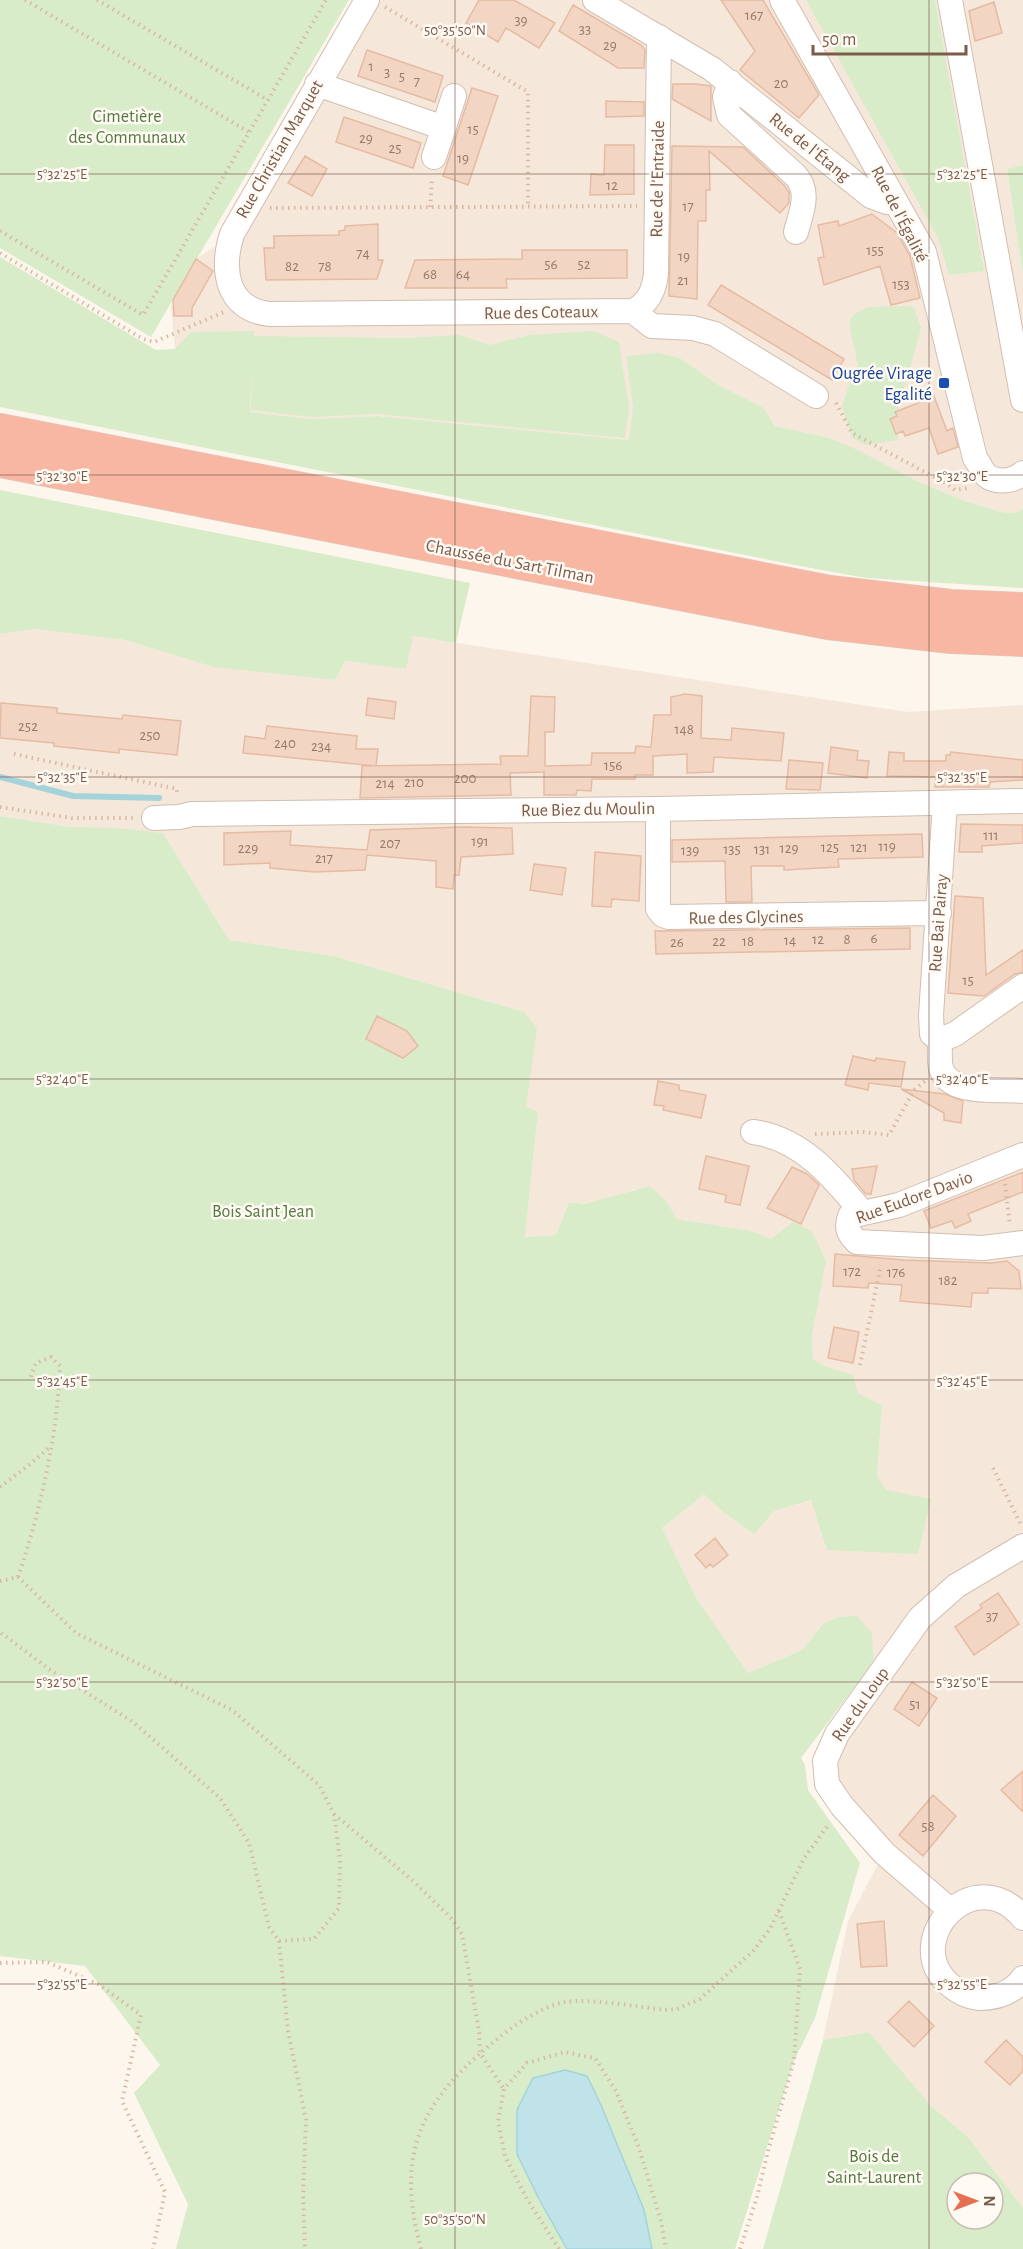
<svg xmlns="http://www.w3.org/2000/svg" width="1023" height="2249" viewBox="0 0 1023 2249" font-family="'Alegreya Sans',sans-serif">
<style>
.residential{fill:#f5e8da}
.green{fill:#d8ecc9;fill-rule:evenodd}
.water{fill:#bfe3e8;stroke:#a5d3da;stroke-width:1.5}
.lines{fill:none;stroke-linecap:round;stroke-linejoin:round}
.stream{stroke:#a5d3da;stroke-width:6}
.building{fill:#f3d5c3;stroke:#e6bba3;stroke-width:1.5}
.minor-casing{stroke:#d1beb0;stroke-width:26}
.highway-casing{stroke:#dad1cd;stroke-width:34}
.path{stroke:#d9b8a5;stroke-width:4;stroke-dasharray:1.5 4.5;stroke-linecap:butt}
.minor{stroke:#fff;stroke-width:24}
.highway{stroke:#f7b7a3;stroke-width:33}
.ticks{fill:none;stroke:#7a5c4d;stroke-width:1.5;stroke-opacity:0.45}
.transit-dot{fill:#1a4fb4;stroke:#fffaf3;stroke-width:2}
.labels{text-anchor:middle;stroke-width:5;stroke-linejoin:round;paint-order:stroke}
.number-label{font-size:15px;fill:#987a6a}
.park-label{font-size:18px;fill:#537a41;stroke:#fffaf3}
.street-label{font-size:18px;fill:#7a5c4d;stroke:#fffaf3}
.transit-label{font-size:18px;fill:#164399;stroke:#fffaf3;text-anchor:end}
.ticks-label{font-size:15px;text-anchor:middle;fill:#7a5c4d;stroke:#fffaf3;stroke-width:5;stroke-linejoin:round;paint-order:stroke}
</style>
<rect width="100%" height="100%" fill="#fdf6ec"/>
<!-- residential -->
<path class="residential" d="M376,0H1023V165L1007,170L1023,275V509L1015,513L1001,512L962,500L917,481L858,450L830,438L775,426L764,408L717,384L680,358L626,356L633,408L630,440L377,416L311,419L250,412L254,331L175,349L171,308L175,297L196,259L243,228Z
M36,629L125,640L213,667L345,661L405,668L412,636L908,712L1023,705V2208L968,2137L931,2106L869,2032L823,2040L848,1921L877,1866L891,1849L838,1794L835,1752L889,1679L823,1624L802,1650L748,1673L697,1599L662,1528L704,1493L723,1512L774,1511L812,1500L887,1490L877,1478L882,1405L858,1393L852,1375L824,1366L813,1359L812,1335L794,1222L771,1239L752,1231L677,1219L667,1202L635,1189L614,1198L585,1204L569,1202L556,1235L525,1237L538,1113L526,1106L524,1012L334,956L229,940L163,833L71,827L0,816V634Z"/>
<!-- green -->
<path class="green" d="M0,0H349L151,337L0,248Z
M806,0H935L984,271L949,275L938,238Z
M1023,165V275L1007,169Z
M0,257L156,350L175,349L191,332L254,331V336L406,338L459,335L490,345L529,335L593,331L619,342L629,408L625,438L377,414L311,417L251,410L252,367L250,412L311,419L377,416L629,440L633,408L626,356L658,353L680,358L717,384L764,408L775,426L830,438L858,450L917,481L962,500L1001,512L1015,513L1023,509V588L866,578L800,566L0,407Z
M900,306L914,307L921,328L898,411V440L866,445L852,438L842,406L852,376L858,365L849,324L853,315L868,307Z
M0,490L470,583L456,643L413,636L406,669L345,661L335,680L213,667L125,640L36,629L0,634Z
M0,816L71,827L118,828L163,833L229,940L334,956L524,1012L537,1028L526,1106L538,1112L525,1237L556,1235L569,1202L585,1204L650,1186L667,1202L677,1219L752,1231L771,1239L794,1221L813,1233L826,1261L812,1335L813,1359L824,1366L853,1375L858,1393L882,1405L877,1477L887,1490L931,1499L918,1554L827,1550L811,1500L774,1511L754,1534L723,1512L704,1494L662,1528L697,1599L748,1673L802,1650L823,1624L838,1617L857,1616L872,1633L874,1668L859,1681L801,1758L805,1765L808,1790L860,1863L815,2018L794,2061L735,2249H652L644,2210L517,2110V2154L539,2199L567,2249H176L188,2204L134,2093L160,2065L85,1966L0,1956Z
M869,2032L931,2106L968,2137L1023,2208V2249H763L823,2040ZM957,2183H993V2219H957Z"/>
<!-- water -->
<path class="water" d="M565,2070L587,2076L601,2105L644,2210L652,2249H567L539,2199L517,2154V2110L533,2078Z"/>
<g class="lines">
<!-- stream -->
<path class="stream" d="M0,777L73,796L159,798"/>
</g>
<!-- building -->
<path class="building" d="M479,0H514L555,23L539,48L506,28L498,42L466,23Z
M721,0H763L819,95L799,118L740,70L755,51Z
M994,2L1002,33L975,41L969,11Z
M573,5L641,45L645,50L644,68H618L559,31Z
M367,50L443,76L435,102L358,76Z
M673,84H696L711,86V121L672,99Z
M472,88L498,96L468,185L443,176Z
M606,101L644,102V116L606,117Z
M344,117L421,143L413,168L336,142Z
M605,145H634V194L590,195L591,174L604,175Z
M672,146L743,147L784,185L789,192V203L780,213L709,151L710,190H706V221H698L697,299L669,296Z
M305,156L327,169L312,196L288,183Z
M872,214L897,233L910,256L920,298L891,305L880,266L824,285L818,258L824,257L818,225L838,221L839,226Z
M378,224V260H383L377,279L266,280L264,248H274V236L339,235V231L345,230V226Z
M522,250H627V278L506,279L507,288H405L415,260L522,259Z
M196,259L213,271L192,308V316H174L173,300Z
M721,285L844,359L832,380L708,305Z
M932,391L947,431L953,428L958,447L938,454L929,428L905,436L903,431L896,434L890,419L897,416L895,412L918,403L916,397Z
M685,694L702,696L701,738L731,740L732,728L784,733L781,761L714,757L713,772L687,773V754L653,756V775H635V779H592L591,791L577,790L576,795H544V770V772L510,773L511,795L360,798L362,766L501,764L500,756H528L531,696L555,697L554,732H545V766L591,765L592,753H635L636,746L651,747L654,715H671V697Z
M368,698L396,702L394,719L366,715Z
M1,703L57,708V713L122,719L123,715L181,721L177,755L119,749V753L54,746V743L0,738Z
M267,726L357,736L356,749H378L376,766L243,753L245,736L265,739Z
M831,747L858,751L857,760L869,761L867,778L828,773Z
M889,752L904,753V761H946V755H950L951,752L1023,760V780L990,782L989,787H935L936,777L887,776Z
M789,760L823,763L820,790L786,789Z
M961,824L1023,825V843L982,846V852H959Z
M463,827L512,828L513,854L461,857L459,875H454L453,889L436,887V861L367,855L365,870L315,872L270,868V863L224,865V833L291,831L290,845L367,850L370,830Z
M922,834L923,857L838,859L839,867L784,870V866H751L752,902H726L725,861L672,862V840Z
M595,852L641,856L639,901L612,899L611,907L592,906Z
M534,864L566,868L562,895L530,890Z
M955,896L983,898L986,975L1023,950V972L1015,974L984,996L948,993Z
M910,928V949L656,954L655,931Z
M377,1016L407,1031L418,1046L403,1058L366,1039Z
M853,1056L875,1061L876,1058L905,1062L901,1087L869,1083L868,1090L845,1085Z
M658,1081L679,1085V1090L706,1095L701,1118L663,1110L664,1106L654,1105Z
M901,1089L945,1094L963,1101L961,1123L944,1120V1113Z
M706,1156L749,1166L740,1205L725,1202L726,1195L699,1189Z
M877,1166L871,1194H866L854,1180L852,1169Z
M792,1167L807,1174L819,1185L801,1224L767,1208Z
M1023,1172V1192L968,1214L971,1221L955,1228L952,1221L931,1228L924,1211Z
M835,1254L904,1260L991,1263L1007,1261L1019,1271L1021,1289L988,1288V1293H972L971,1307L900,1301L902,1285L869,1283L868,1288L833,1286Z
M834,1327L859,1332L853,1363L828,1358Z
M715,1538L728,1555L713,1567L710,1564L706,1568L695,1555Z
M998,1593L1019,1624L974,1655L955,1627L982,1608L980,1605Z
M912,1682L937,1698L919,1726L894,1709Z
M1023,1771V1812L1001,1790Z
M933,1795L956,1816L923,1856L899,1835Z
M884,1921L887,1966L861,1967L857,1924Z
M909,2001L934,2026L914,2047L888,2022Z
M1006,2040L1023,2057V2071L1010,2085L985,2062Z"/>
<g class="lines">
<defs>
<path id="minor" d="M367,0L232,234C221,269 226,310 270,314L633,311L652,326L693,328L715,334L816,396
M595,0L712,69L871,196L887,202L894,199
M782,0L924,252L975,458C979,463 982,471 986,475C996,484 1014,481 1023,473
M950,0L1023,400
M730,82L725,97L729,115L795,175C811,191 801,213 796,232
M317,84L444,128
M434,157L454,96
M633,311C649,303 654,290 656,274L659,37
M658,809V909L663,915L669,917L939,913
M154,818L179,817L192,814L658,809L1023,801
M940,1040L932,1034L931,1015L945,803
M940,1040C940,1048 939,1060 941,1068C949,1097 1002,1088 1023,1091
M940,1040L955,1034L1023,986
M753,1132C801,1138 833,1177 862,1212
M1023,1155L899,1205L850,1216C846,1228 848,1233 857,1242L983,1248L1023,1243
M950,1910L884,1853L842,1806L827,1784L825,1761L837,1734L920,1618L956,1586L1023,1546
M1023,1918C973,1858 899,1943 950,1985C958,1992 968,1997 979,1998C996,1998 1013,1993 1023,1978"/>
<path id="highway" d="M0,430L830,592L951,606L1023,609
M0,461L828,623L951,637L1023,640"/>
</defs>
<!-- minor casing -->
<use href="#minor" class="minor-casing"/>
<!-- highway casing -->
<use href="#highway" class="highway-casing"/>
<!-- path -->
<path class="path" d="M25,0L249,132
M97,0L268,100
M385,7L528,92V206
M430,207L432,178
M270,208L637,206
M0,231L143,315L326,0
M0,253L143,339L154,342L224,312
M836,403L852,433L949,485L955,490L969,488
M14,754L177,789V796
M0,807L72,818H133
M815,1134L863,1132L889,1135L914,1090L925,1081
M1005,1184L1010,1225
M860,1365L881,1265
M993,1468L1021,1525
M0,1487L29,1465L51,1446
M18,1577C41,1509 57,1437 60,1366L51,1357L36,1363L29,1381
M0,1581L18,1577L76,1633L232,1710L319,1785L334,1814L340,1860L339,1908L314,1939L279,1941L269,1927L249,1843L220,1798L133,1722L49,1669L0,1632
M334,1814L413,1881L452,1919L462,1934L479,2031L480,2053L504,2089
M279,1941L288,2031L306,2120L303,2196L305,2249
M0,1963L47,1962L98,1984L141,2015L122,2101L165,2192L153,2249
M421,2249C396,2156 418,2105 490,2045C508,2029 541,2006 565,2002C589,1998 638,2007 665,2010L677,2009L700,1999L753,1951L770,1929L804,1858L829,1824
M559,2249L527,2199L505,2156L498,2121L504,2089L527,2063L565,2052L595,2058L616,2091L639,2148L661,2221L666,2249
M740,2249L757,2197L768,2151L794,2061L800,1969L779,1911"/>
<!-- minor -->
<use href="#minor" class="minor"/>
<!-- highway -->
<use href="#highway" class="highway"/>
</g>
<!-- ticks -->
<path class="ticks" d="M455,0V2249M929,0V2249M0,174H1023M0,475H1023M0,777H1023M0,1079H1023M0,1380H1023M0,1682H1023M0,1984H1023"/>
<!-- markers -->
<rect class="transit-dot" x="938" y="377" width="12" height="12" rx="3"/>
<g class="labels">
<!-- number labels -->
<g class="number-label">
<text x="754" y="20">167</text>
<text x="521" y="25">39</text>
<text x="585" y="34">33</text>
<text x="610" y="50">29</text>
<text x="371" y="71">1</text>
<text x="387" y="77">3</text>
<text x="402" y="81">5</text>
<text x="417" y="86">7</text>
<text x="781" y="88">20</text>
<text x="473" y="134">15</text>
<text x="366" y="143">29</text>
<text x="395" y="153">25</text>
<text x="463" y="163">19</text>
<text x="612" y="190">12</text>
<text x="688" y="211">17</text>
<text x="875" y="255">155</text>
<text x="363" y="258">74</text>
<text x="684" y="261">19</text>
<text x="551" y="269">56</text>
<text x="584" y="269">52</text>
<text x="292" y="271">82</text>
<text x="325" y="271">78</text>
<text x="430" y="279">68</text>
<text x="463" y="279">64</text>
<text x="683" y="285">21</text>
<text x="901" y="289">153</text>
<text x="28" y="731">252</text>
<text x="684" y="734">148</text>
<text x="150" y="740">250</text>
<text x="285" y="748">240</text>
<text x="321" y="751">234</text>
<text x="613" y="770">156</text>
<text x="465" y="783">200</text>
<text x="414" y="787">210</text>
<text x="385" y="788">214</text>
<text x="991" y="840">111</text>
<text x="480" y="846">191</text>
<text x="390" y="848">207</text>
<text x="887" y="851">119</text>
<text x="830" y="852">125</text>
<text x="859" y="852">121</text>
<text x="248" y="853">229</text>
<text x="789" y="853">129</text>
<text x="732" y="854">135</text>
<text x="762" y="854">131</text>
<text x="690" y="855">139</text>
<text x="324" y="863">217</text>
<text x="874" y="943">6</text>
<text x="818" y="944">12</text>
<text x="847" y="944">8</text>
<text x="790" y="945">14</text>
<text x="719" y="946">22</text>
<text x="748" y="946">18</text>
<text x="677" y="947">26</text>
<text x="968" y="985">15</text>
<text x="852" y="1276">172</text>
<text x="896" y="1277">176</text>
<text x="948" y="1285">182</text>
<text x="992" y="1621">37</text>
<text x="915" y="1709">51</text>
<text x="928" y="1831">58</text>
</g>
<!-- park labels -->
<g class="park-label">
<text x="127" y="122">Cimetière<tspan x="127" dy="21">des Communaux</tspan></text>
<text x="263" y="1217">Bois Saint Jean</text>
<text x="874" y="2162">Bois de<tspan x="874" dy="21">Saint-Laurent</tspan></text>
</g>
<!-- street labels -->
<g class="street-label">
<text transform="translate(810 147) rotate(39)" y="6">Rue de l'Étang</text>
<text transform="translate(279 149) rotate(-60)" y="6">Rue Christian Marquet</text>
<text transform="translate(657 179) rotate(-89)" y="6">Rue de l'Entraide</text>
<text transform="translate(900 214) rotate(63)" y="6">Rue de l'Égalité</text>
<text transform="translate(541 312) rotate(-1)" y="6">Rue des Coteaux</text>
<text transform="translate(510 561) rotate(11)" y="6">Chaussée du Sart Tilman</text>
<text transform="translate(588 809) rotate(-1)" y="6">Rue Biez du Moulin</text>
<text transform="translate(746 917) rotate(-1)" y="6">Rue des Glycines</text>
<text transform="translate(938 923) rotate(-86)" y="6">Rue Bai Pairay</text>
<text transform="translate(914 1197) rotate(-20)" y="6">Rue Eudore Davio</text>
<text transform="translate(860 1704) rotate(-55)" y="6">Rue du Loup</text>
</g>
<!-- transit labels -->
<g class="transit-label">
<text x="932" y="379">Ougrée Virage<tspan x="932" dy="21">Egalité</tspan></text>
</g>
</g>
<g class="ticks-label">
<text x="455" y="35">50°35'50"N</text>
<text x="962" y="179">5°32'25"E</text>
<text x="62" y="179">5°32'25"E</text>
<text x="62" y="481">5°32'30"E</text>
<text x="962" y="481">5°32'30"E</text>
<text x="62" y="782">5°32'35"E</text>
<text x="962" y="782">5°32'35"E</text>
<text x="962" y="1084">5°32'40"E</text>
<text x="62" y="1084">5°32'40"E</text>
<text x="962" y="1386">5°32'45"E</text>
<text x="62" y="1386">5°32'45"E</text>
<text x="62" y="1687">5°32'50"E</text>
<text x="962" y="1687">5°32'50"E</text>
<text x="962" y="1989">5°32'55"E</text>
<text x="62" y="1989">5°32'55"E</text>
<text x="455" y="2224">50°35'50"N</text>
</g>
<!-- north arrow -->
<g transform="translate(975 2201) rotate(90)"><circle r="28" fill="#fffaf3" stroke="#cabbb1" stroke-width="1.5"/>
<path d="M0-4.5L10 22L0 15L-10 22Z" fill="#e76f51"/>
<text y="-9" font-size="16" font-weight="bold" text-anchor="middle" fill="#7a5c4d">N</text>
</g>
<!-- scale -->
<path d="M813 45v9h153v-9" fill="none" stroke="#7a5c4d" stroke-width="3"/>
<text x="822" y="45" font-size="18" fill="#7a5c4d" stroke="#fffaf3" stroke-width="4.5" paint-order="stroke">50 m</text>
</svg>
